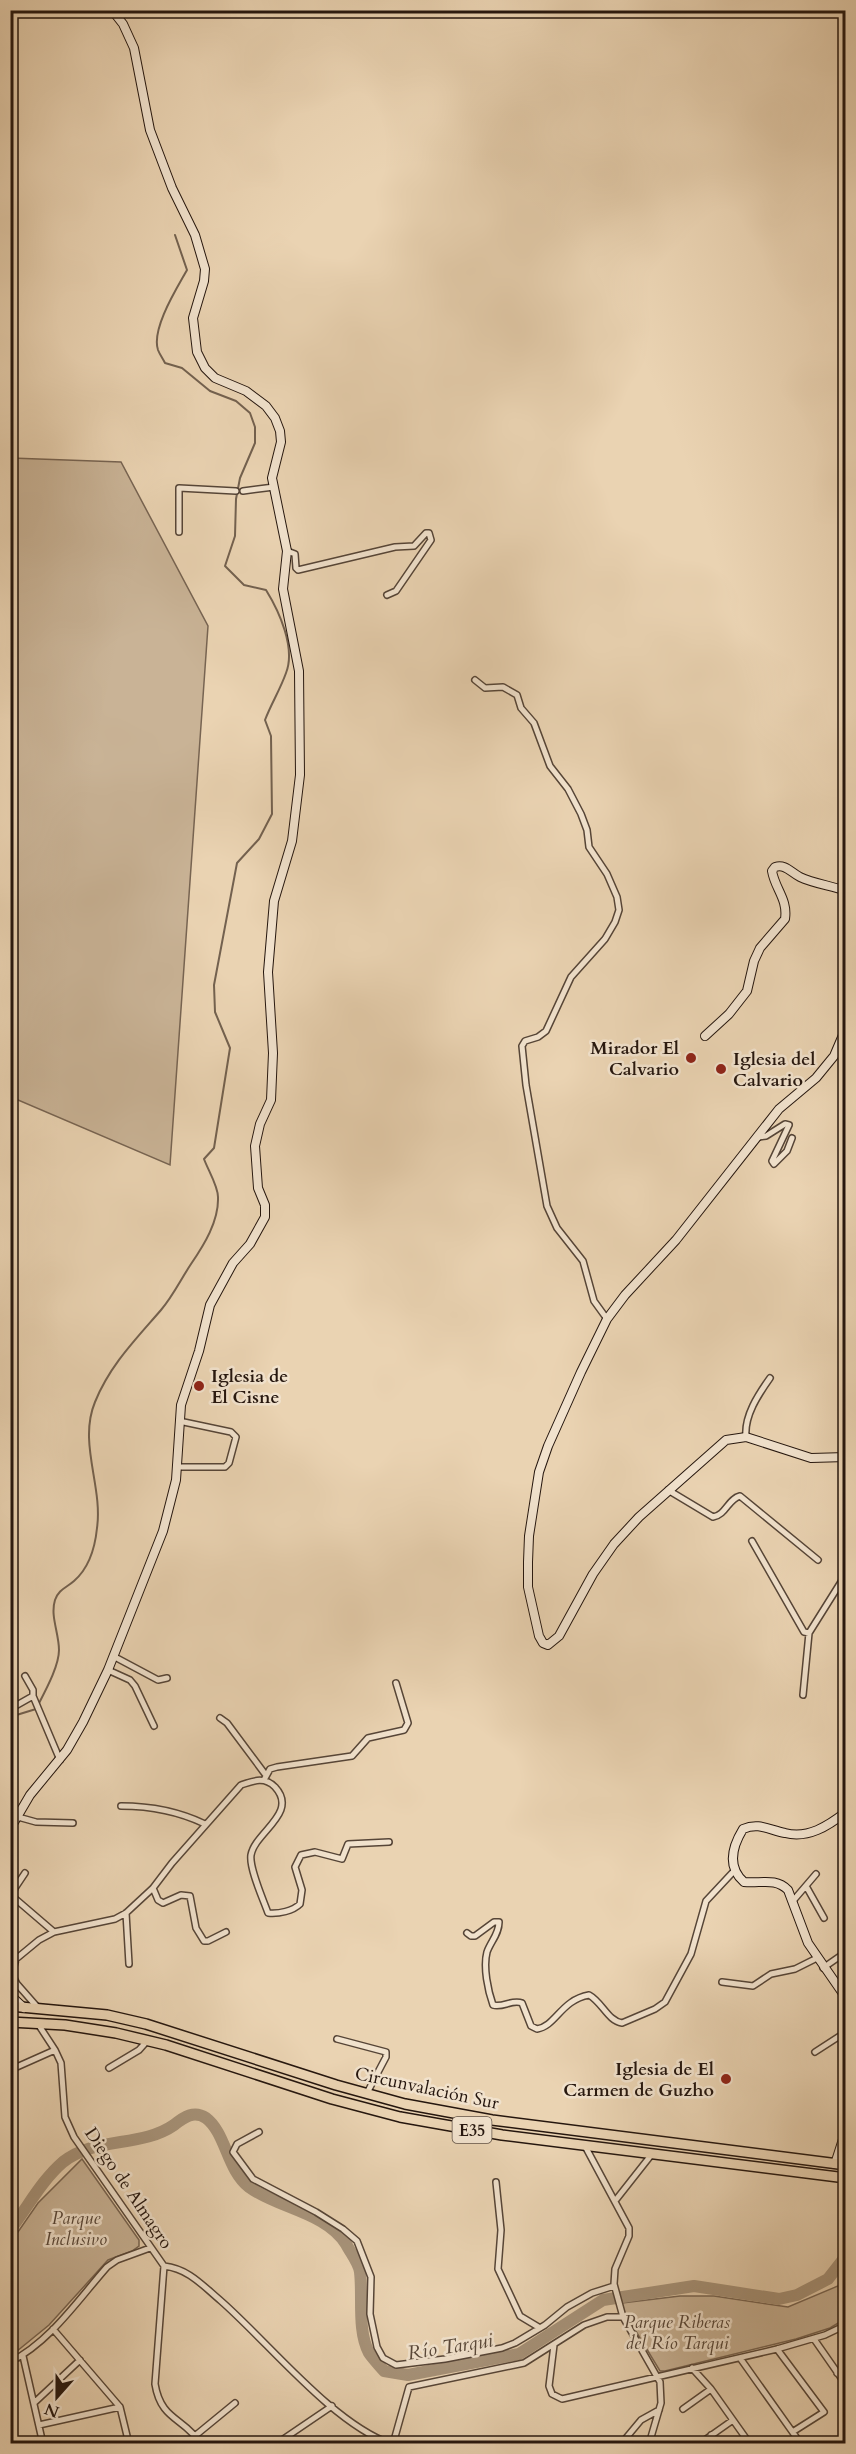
<svg xmlns="http://www.w3.org/2000/svg" width="856" height="2454" viewBox="0 0 856 2454" font-family="Cardo,serif">
<style>
.green{fill:#c9b396;stroke:#776452;stroke-width:1.5}
.lines{fill:none;stroke-linecap:round;stroke-linejoin:round}
.stream{stroke:#73614f;stroke-width:2}
.river{stroke:#a7937a;stroke-width:12}
.street-casing{stroke:#564537;stroke-width:8}
.secondary-casing{stroke:#25160e;stroke-width:10}
.highway-casing{stroke:#25160e;stroke-width:12}
.street{stroke:#f1e2cd;stroke-width:5}
.secondary{stroke:#f1e2cd;stroke-width:8}
.highway{stroke:#ead3b2;stroke-width:9}
.poi-dot{fill:#8f2418;stroke:#f1e2cd;stroke-width:2}
.labels{text-anchor:middle;stroke-width:5;stroke-linejoin:round;paint-order:stroke}
.shield{fill:#f1e2cd;stroke:#625347;stroke-width:1.5}
.shield-label{font-size:16px;font-weight:bold;fill:#25160e}
.poi-label{font-size:18px;font-weight:bold;fill:#25160e;stroke:#f1e2cd;text-anchor:end}
.street-label{font-size:18px;fill:#25160e;stroke:#f1e2cd}
.park-label{font-size:18px;font-style:italic;fill:#564537;stroke:#f1e2cd}
.water-label{font-size:20px;font-style:italic;fill:#594839;stroke:#f1e2cd}
</style>
<rect width="100%" height="100%" fill="#ead3b2"/>
<filter id="stains"><feTurbulence type="fractalNoise" baseFrequency=".00333" numOctaves="4"/><feColorMatrix values="0 0 0 0 .2 0 0 0 0 .09 0 0 0 0 .02 0 0 0 .5 -.17"/></filter>
<radialGradient id="worn" r=".72"><stop offset=".6" stop-color="#630" stop-opacity="0"/><stop offset="1" stop-color="#630" stop-opacity=".3"/></radialGradient>
<!-- green -->
<path class="green" d="M11,458L121,462L208,626L170,1165L11,1097Z
M82,2159L139,2240V2246L132,2251L108,2260L49,2325L11,2356V2242L38,2203Z
M845,2277V2319L830,2328L796,2339L665,2371H660L623,2310L622,2303L680,2296H714L788,2307L838,2286Z"/>
<g class="lines">
<!-- stream -->
<path class="stream" d="M10,1717L36,1709C44,1693 59,1667 59,1650C59,1633 50,1616 55,1600C59,1589 66,1588 74,1581C89,1568 95,1548 97,1528C103,1486 78,1443 95,1402C110,1365 136,1339 161,1310C173,1296 181,1279 191,1264C204,1245 219,1221 218,1197C218,1186 208,1170 204,1159L214,1148L230,1048L215,1012L214,985L237,863L259,839L272,814L271,736L265,720C271,704 280,690 286,673C296,648 279,611 266,590L244,585L225,566L235,536L236,499L240,478L255,443V427L250,413L236,401L210,391L182,368L165,363C163,359 160,355 158,350C151,329 177,288 187,270L175,235"/>
<!-- river -->
<path class="river" d="M10,2230C28,2207 41,2181 63,2162C95,2136 141,2148 174,2125C184,2117 194,2110 206,2118C226,2133 227,2170 249,2187C277,2208 326,2212 346,2244C350,2252 359,2263 360,2272C363,2297 357,2330 369,2353C373,2359 379,2365 384,2371L408,2375L519,2354L603,2300L694,2286L779,2299L797,2295L828,2279L846,2256"/>
<defs>
<path id="street" d="M243,491L274,487
M179,532V488L236,491
M287,551L295,554L296,568L298,570L395,547L414,546L426,533H429L431,540L396,591L387,595
M475,680L485,688L503,687L517,695L521,708L534,723L550,766L568,789L581,814L587,830L589,847L607,874L617,897L619,910L615,922L605,939L571,977L546,1031L538,1037L525,1041L522,1046L526,1085L547,1206L557,1228L583,1261L594,1301L607,1319
M759,1137L766,1136L785,1124L789,1125L772,1161L774,1164L787,1151L792,1138
M746,1437C744,1416 758,1395 770,1378
M177,1467H225L229,1463L236,1437L231,1432L179,1421
M668,1490L713,1517C726,1515 728,1499 740,1496L818,1560
M752,1541L804,1632L809,1633
M113,1656L158,1680L167,1678
M108,1670L130,1680L135,1686L154,1726
M803,1695L809,1633L846,1574
M33,1696L60,1760
M10,1709L33,1696V1690L25,1676
M220,1718L227,1723L265,1774
M264,1780L270,1769L277,1767L352,1756L368,1738L404,1730L408,1723L396,1683
M121,1806C149,1806 180,1812 205,1824
M18,1817L36,1822L73,1823
M25,1873L15,1888L12,1896L54,1932
M806,1886L824,1918
M153,1888L158,1900L163,1903L181,1895L190,1896L196,1928L204,1941H208L226,1932
M792,1902L816,1874
M126,1913L129,1964
M467,1933L471,1936H475L494,1922H499C499,1934 491,1941 487,1952C483,1967 488,1991 493,2005C503,2008 512,1999 522,2003L531,2026L537,2029C556,2026 561,2000 589,1995C602,2002 608,2021 622,2023L655,2009L665,2002L691,1954L706,1901L734,1871
M823,1968L846,1952
M722,1982L753,1986L771,1974L795,1969L817,1958
M39,2009L17,1984L12,1974L16,1959L39,1940L54,1932L115,1919L126,1913L153,1888L172,1863L241,1785C253,1781 264,1776 275,1787C299,1813 255,1832 251,1855C249,1868 263,1899 268,1913C279,1914 293,1911 300,1904L302,1890L295,1867L301,1855L315,1852L342,1859L348,1844L389,1842
M38,2024L55,2050L61,2063L65,2117L74,2137L164,2266C189,2269 202,2285 221,2301C269,2343 332,2423 391,2444
M337,2039L386,2052V2057L367,2093
M815,2052L846,2032
M109,2068L139,2050L147,2041
M10,2070L55,2050
M259,2132L237,2144L233,2152L253,2179L316,2212L343,2229L357,2241L371,2277L370,2314L377,2347L383,2358L396,2365L445,2359L502,2348L515,2343L545,2325L567,2307L592,2293L614,2286
M585,2146L629,2228V2236L615,2269L614,2284L623,2317L660,2382L661,2403L649,2444
M496,2182L501,2230L498,2269L520,2316L540,2328
M615,2201L652,2154
M164,2266L155,2384C161,2421 184,2417 201,2444
M53,2329L120,2407L129,2444
M814,2339L846,2385
M554,2345L549,2386L552,2394L562,2399L777,2349L825,2335L846,2325
M777,2349L824,2412L794,2431
M23,2356L43,2444
M740,2358L801,2444
M10,2362C50,2342 78,2300 107,2267L117,2260L150,2248
M692,2368L711,2389L750,2444
M837,2373L846,2367
M35,2402L80,2360
M683,2409L711,2389
M39,2425L120,2407
M196,2435L235,2403
M711,2435L718,2444
M276,2444L332,2406
M364,2444L371,2436
M393,2444L409,2387L524,2363L584,2325L607,2317H623
M621,2444L641,2420L659,2410
M699,2444L733,2420"/>
<path id="secondary" d="M846,1028L834,1056L816,1078L779,1109L676,1240L625,1295L607,1319L581,1372L548,1446L539,1472L529,1536L528,1562V1587L539,1636L543,1643L548,1645L559,1636L593,1574L614,1544L639,1517L726,1440L746,1437L811,1458L846,1457
M705,1036L729,1014L747,991L754,961L760,948L785,919C788,899 775,889 772,871L775,867C786,864 790,872 800,877C812,883 832,886 846,891
M846,1812C828,1826 808,1839 785,1833C769,1830 759,1822 743,1829C732,1847 727,1867 744,1882C760,1884 775,1877 788,1890L808,1943L846,1998
M10,1829L30,1795L67,1750L83,1722L108,1670L163,1531L176,1480L181,1405L199,1351L210,1305L233,1263L250,1244L265,1217V1205L258,1188L255,1146L260,1124L271,1100L273,1053L268,972L274,901L292,841L300,775L299,671L283,589L287,551L272,478L281,442L280,431L275,418L266,406L246,391L215,378L205,368L197,352L193,318L204,281L205,269L195,235L172,188L150,130L134,48L123,24L112,10
M10,1995L24,2008
M835,2164L846,2130"/>
<path id="highway" d="M10,2006L107,2015L146,2024L336,2085L405,2104L492,2120L846,2165
M10,2022L65,2025L116,2033L166,2045L332,2099L400,2117L502,2135L846,2178"/>
</defs>
<!-- street casing -->
<use href="#street" class="street-casing"/>
<!-- secondary casing -->
<use href="#secondary" class="secondary-casing"/>
<!-- highway casing -->
<use href="#highway" class="highway-casing"/>
<!-- street -->
<use href="#street" class="street"/>
<!-- secondary -->
<use href="#secondary" class="secondary"/>
<!-- highway -->
<use href="#highway" class="highway"/>
</g>
<!-- markers -->
<g class="poi-dot">
<circle cx="691" cy="1058" r="6"/>
<circle cx="721" cy="1069" r="6"/>
<circle cx="199" cy="1386" r="6"/>
<circle cx="726" cy="2079" r="6"/>
</g>
<g class="labels">
<!-- shield labels -->
<rect class="shield" x="452.5" y="2117" width="39" height="26" rx="4.5"/>
<g class="shield-label">
<text x="472" y="2136">E35</text>
</g>
<!-- poi labels -->
<g class="poi-label">
<text x="679" y="1054">Mirador El<tspan x="679" dy="21">Calvario</tspan></text>
<text x="733" y="1065" text-anchor="start">Iglesia del<tspan x="733" dy="21">Calvario</tspan></text>
<text x="211" y="1382" text-anchor="start">Iglesia de<tspan x="211" dy="21">El Cisne</tspan></text>
<text x="714" y="2075">Iglesia de El<tspan x="714" dy="21">Carmen de Guzho</tspan></text>
</g>
<!-- street labels -->
<g class="street-label">
<text transform="translate(427 2088) rotate(12)" y="6">Circunvalación Sur</text>
<text transform="translate(129 2188) rotate(56)" y="6">Diego de Almagro</text>
</g>
<!-- park labels -->
<g class="park-label">
<text x="76" y="2224">Parque<tspan x="76" dy="21">Inclusivo</tspan></text>
<text x="677" y="2328">Parque Riberas<tspan x="677" dy="21">del Río Tarqui</tspan></text>
</g>
<!-- water labels -->
<g class="water-label">
<text transform="translate(450 2346) rotate(-9)" y="7">Río Tarqui</text>
</g>
</g>
<!-- margin -->
<rect width="856" height="2454" fill="none" stroke="#ead3b2" stroke-width="36"/>
<rect x="12" y="12" width="832" height="2430" fill="none" stroke="#25160e" stroke-width="3"/>
<rect x="18" y="18" width="820" height="2418" fill="none" stroke="#25160e" stroke-width="1.5"/>
<!-- north arrow -->
<g transform="translate(57 2397) rotate(201)" stroke="#f1e2cd" stroke-width="4.5" paint-order="stroke">
<path d="M0-4.5L10 22L0 15L-10 22Z" fill="#25160e"/>
<text y="-9" font-size="16" font-weight="bold" text-anchor="middle" fill="#25160e">N</text>
</g>
<rect width="100%" height="100%" filter="url(#stains)"/>
<rect width="100%" height="100%" fill="url(#worn)"/>
</svg>
